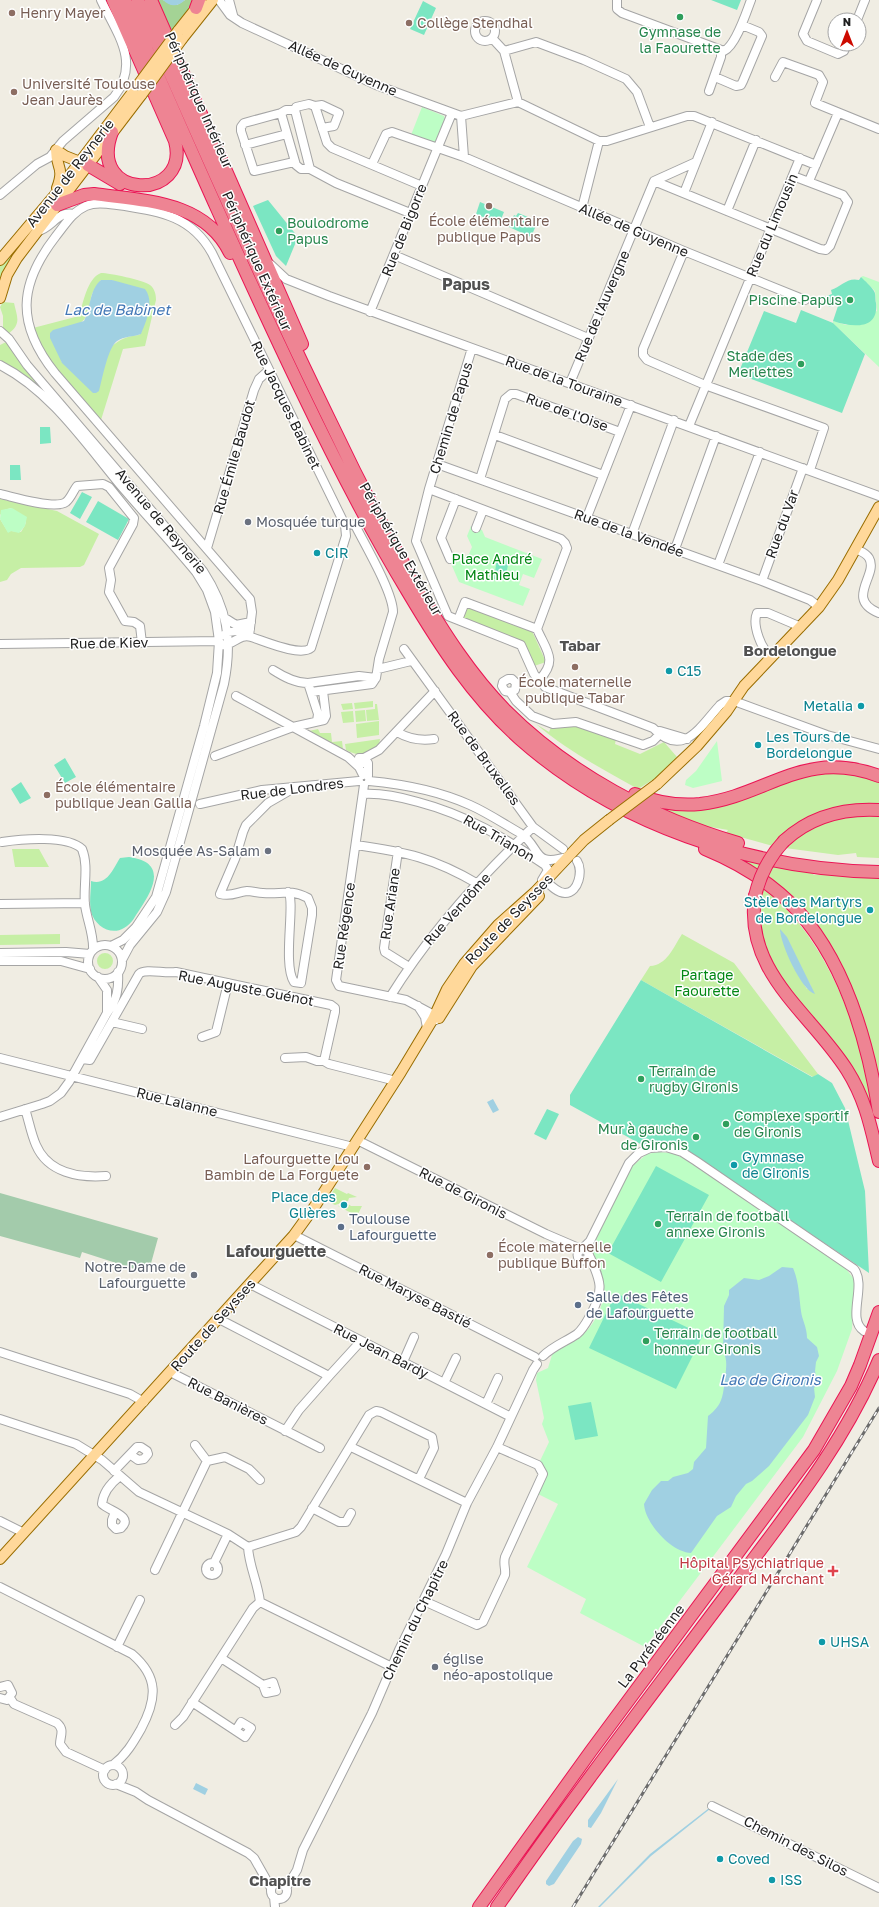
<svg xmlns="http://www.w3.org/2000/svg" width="879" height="1907" viewBox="0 0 879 1907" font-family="'Golos Text',sans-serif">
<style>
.grass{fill:#c6efa5;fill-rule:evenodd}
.forest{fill:#a4d395}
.cemetery{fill:#a3cbab}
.park{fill:#bdfec5}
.pitch{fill:#7be6c2}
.water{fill:#a0d0e2}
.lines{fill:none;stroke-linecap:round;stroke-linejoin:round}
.minor-casing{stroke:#a5a5a5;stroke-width:10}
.major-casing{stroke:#996d00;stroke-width:12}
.highway-casing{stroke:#ea1554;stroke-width:14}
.minor{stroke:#fff;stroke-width:8}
.major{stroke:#ffd89a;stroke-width:10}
.highway{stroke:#ee8493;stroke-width:12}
.rail-casing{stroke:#6c6c6c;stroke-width:3}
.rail{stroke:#fff;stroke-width:1.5;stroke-dasharray:4.5;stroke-linecap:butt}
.major-bridge-casing{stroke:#996d00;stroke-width:12;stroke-linecap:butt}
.highway-bridge-casing{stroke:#ea1554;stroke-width:14;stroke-linecap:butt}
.major-bridge{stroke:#ffd89a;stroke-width:10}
.highway-bridge{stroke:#ee8493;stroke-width:12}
.education-dot{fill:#8d6e63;stroke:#fff;stroke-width:1.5}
.leisure-dot{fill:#2e9e5b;stroke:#fff;stroke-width:1.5}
.worship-dot{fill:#6b7280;stroke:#fff;stroke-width:1.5}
.culture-dot{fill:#0f9aa8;stroke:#fff;stroke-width:1.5}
.service-dot{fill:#5c6f8a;stroke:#fff;stroke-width:1.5}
.health-dot{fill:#e0444e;stroke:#fff;stroke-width:1.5}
.labels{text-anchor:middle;stroke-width:3;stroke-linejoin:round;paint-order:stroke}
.education-label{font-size:14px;fill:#785e54;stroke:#fff;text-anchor:start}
.leisure-label{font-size:14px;fill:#27864d;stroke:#fff;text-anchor:start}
.street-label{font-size:14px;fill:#1e1e1e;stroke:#fff}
.worship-label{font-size:14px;fill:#5b616d;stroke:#fff;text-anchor:start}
.culture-label{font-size:14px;fill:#0d838f;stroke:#fff;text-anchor:start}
.park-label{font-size:14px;fill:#028714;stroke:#fff}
.service-label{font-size:14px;fill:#4e5e75;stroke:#fff;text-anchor:start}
.health-label{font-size:14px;fill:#be3a42;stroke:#fff;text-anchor:end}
.water-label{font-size:15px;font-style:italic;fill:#4277b6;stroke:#fff}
.neighbourhood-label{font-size:15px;font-weight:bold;fill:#515151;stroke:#fff}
.quarter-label{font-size:16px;font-weight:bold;fill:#515151;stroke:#fff}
</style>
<rect width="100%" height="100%" fill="#f0ede3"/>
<!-- grass -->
<path class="grass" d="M49,207L0,287V265L10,256Z
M101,273C110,273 143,280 150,285C155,289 156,295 156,300L145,346L123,349L101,420L47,357L33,328L79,316C83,304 87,278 101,273ZM101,280H112L150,306L141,333L139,335C127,336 120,339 111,347C101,355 81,361 68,367L61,361L80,323C90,317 89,304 92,294C94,289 98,285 101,280Z
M3,302L14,303C17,317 22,324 8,334L3,329V316L0,307Z
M8,341L68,422L0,363V345Z
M0,499L57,511L99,534L84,565L80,567L21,568L11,574L7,580L0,582V519L8,532L11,531L21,532C33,514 21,518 11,508L4,510L0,515Z
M466,606L532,631L546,662L534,666L522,641L462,618Z
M373,701V707L355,709L354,703Z
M352,703L353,709L343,710L341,704Z
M375,704H377L379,720L367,721L366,710L375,709Z
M365,710L366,721L356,722L355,711Z
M353,711L354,722L343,723L341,712Z
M379,721V735L357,738L356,724Z
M536,724L549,732L552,725L570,724L616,739L615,744L640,754L664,742L677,757L657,777L638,789C602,769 568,751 536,724Z
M318,729L320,733H331L332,742L342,741L343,749L309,731Z
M380,739L379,745C369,755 358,757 346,750L345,744Z
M837,771L879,781V805C833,806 805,811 773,846L726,833L728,830L705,826L663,809L666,807L794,777Z
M879,814V858L857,857L856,853L838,855L785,848C811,818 841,815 879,814Z
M12,849H39L49,867H15Z
M732,855L762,863L758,872Z
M772,865L812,873L814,875L828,874L879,877V1089L845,980L766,878Z
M762,886C830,941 861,1031 874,1115H873L784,986L759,934V899ZM780,931L811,986L807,989L794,968Z
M60,934V944L0,945V935Z
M682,934L734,963L818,1074L813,1077L641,980L650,966C667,965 673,948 682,934Z
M97 961a8 8 0 1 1 16 0a8 8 0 1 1-16 0Z
M335,1188L347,1194L348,1193L357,1197L349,1198L348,1201L335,1205L327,1201Z
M347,1203L351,1206H362L357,1216L338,1206Z"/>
<!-- forest -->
<path class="forest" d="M154,0H163L172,5H177L185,0H197L170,36Z"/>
<!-- cemetery -->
<path class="cemetery" d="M0,1193L158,1238L150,1267L146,1266L145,1269L142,1268L141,1271L82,1252L80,1258L0,1236Z"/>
<!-- park -->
<path class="park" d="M422,107L444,116L445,119L436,142L434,143L411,135Z
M863,276L879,282V367L833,323V321L846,325L877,311L875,291L861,277Z
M12,508L27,517L25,526L19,533L11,531L8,533L0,519L1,510Z
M471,526L482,530L485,537L542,559L534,578L523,574L519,585L530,589L523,606L459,582L449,559L452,558L459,559L469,554L472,547L467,536Z
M717,741L722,781L693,788L685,785L686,780L696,771Z
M658,1152L672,1153L683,1158L846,1269L854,1279V1285L852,1329L837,1371L803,1437L645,1647L580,1613L586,1599L527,1567L558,1504L538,1494L545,1476L539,1463L549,1442L542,1424L544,1418L536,1380L537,1373L548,1368L552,1355C559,1348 569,1345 578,1339C594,1327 607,1303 603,1283C601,1270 592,1261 592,1248L630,1168L647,1154Z"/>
<!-- pitch -->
<path class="pitch" d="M711,0H741L737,10Z
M423,1L436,8L424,35L410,29Z
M268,200L298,237L286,266L276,256L253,206Z
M480,202L504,212L499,224L476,214Z
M518,213L538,221L531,237L509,227L514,215L516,216Z
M861,277C865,281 871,286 874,291C876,294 875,299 876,303C879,331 851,327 833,321L838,306L836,304L829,307L824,297L832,294L831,290C841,287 847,277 859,280Z
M801,310L833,323L865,354L842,413L738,374L764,311L796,323Z
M40,427H50L51,443L40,444Z
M10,465H20L21,480H10Z
M82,492L92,497L80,519L70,513Z
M98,501L129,519L118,540L86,522Z
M497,558L509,560L505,580L494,579Z
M65,758L76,777L65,783L54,765Z
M21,782L31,798L20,804L11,789Z
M129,857C167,862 154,888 140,909C135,916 132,924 124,928C111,936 95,926 91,912C89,902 91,891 91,881C107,886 113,869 120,858Z
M641,980L812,1077L818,1074L832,1083L845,1108L865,1191L869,1273L687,1151L670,1144L652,1140L644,1146L570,1105V1095Z
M547,1109L559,1114L546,1140L534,1134Z
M656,1166L709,1195L661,1282L608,1253Z
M616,1293L703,1335L676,1389L589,1348Z
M591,1402L598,1436L575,1440L568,1406Z"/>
<!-- water -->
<path class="water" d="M163,0H185C178,7 170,7 163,0Z
M101,280H112L145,289C155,302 146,322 141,334C133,337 124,336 117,341C108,347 102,380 99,391L96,393H93L62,363L50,338V333L53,330L84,321C91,308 89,290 101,280Z
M780,929L787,937L815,994C801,990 780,943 780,929Z
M493,1099L499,1110L493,1113L487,1102Z
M782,1267L793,1268C799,1282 799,1296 801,1311C802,1320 807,1327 807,1338L817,1347L819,1356L816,1362L815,1371L817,1384L814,1388L815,1397L808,1415L769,1466L752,1481L746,1484L736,1496L731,1507L717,1516L691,1553C671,1552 645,1523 644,1504L652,1490L661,1481H668L673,1477L688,1473L693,1469L694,1462L706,1448L708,1416C723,1405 723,1395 725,1378C726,1368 728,1361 723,1351L724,1306L729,1295V1290L744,1278L759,1280L769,1276Z
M618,1779L601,1813L591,1828L588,1827V1820Z
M196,1783L208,1789L205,1795L193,1789Z
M713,1805H715L651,1856L600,1907H598L650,1854Z
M578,1837L582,1839L581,1844L554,1884L549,1886L546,1884V1881L573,1841Z"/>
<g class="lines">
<defs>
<path id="minor" d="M219,0L230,15L242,23L376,85L461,116L518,102L599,141H607L687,116H694L816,165
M229,0L233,15
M617,0V9L622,13L724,51C736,45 746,13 751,0
M817,0L803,34L807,41L838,54L844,51L847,44
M857,20L865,0
M475 31a10 10 0 1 1 20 0a10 10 0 1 1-20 0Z
M492,38L504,51L518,102
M504,51L536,42L584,60L626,79L637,92L650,127
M715,77L736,86L741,85L743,81L762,36L759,32L742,25
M775,77L783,62L819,75L823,82L815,103L879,129
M709,91L721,57V51
M315,106L322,105L339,113L334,126L322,128
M295,110H286L281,113L296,165L301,169H310L336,183L410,213
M295,110L296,107L309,104L315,106L327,143L332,148L422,186
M295,110L310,169
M281,113L244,123L241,127V131L254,171L294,162
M461,116L464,157
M245,145L287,134
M372,164L386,134L392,132L464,157L684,251L805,300
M654,181L820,249L826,250L830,246L848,202L843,195L793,176
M809,181L838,113
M684,193L712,122
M0,195L37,164L50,157L63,141L114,97C141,62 117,34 101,0
M582,208L599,141
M727,211L756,140
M38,231C52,228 58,210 74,214
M684,251L643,349V355L647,360L705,385L824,428L810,470
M394,255L588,338
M270,264L286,279L329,296L879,496
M370,312L452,113
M0,331L9,339L27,365L203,571C227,608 233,640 224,684L166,892L157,912L130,945L122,960
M472,348L429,489L416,541L448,616L521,645L534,674L545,687L653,728C683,759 700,727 720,705L726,701H734L827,735L879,749
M0,365C51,391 86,444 122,487C146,515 172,543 196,572L207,590L215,612L219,641L217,673L204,726L156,897L136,927L123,940L111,946
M570,383L654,181L696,162
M689,426L800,158
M495,435L603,475
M437,464L762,581L810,600L819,607
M480,479L505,399L511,394H516L620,432
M429,489L561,539L565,543L567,548L537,629
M0,494C14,497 55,510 66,502C71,498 73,491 77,486L103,484L109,487L134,518L133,524L109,568L111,580L109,592L125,621L134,622L140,626L142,643
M587,517L631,405
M476,528L483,510
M632,534L674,420
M207,548L254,390L259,379L269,370
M675,549L716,436
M856,549C860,551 866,553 869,558C879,575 844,599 879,613
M450,559L441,538L456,499
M718,565L760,452
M762,581L803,468
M225,618L236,625L251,622
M458,620L465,602L537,629C546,650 558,660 540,679
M224,635L228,632L250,629
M219,641L221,645C232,647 239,633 251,637C264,641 300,657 311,648L346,536L345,525L212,253C192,217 162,212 125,206C112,205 98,201 86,206C72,212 65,225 56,236C18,285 16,324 55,373L250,599L252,612L249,636
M0,644L219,641
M404,649L533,827L563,849
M773,656C761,652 752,624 757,613H768L801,627
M378,669L411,661
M273,670C284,677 295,683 308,683L318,714L317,721
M308,683L359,676L376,678
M311,692L372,684L376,678L379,659L393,612C393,592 365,545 355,525L350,524L345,525
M510,692L505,691L502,686L503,682L508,679H512L516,683L515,690L510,692L516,701L532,716L553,724L576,722L643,745L653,741L659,735
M236,696L348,757L359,767
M660,731L687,739
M397,732C409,739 421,741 434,739
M215,756L293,727L324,720L326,716L323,691
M359,758H364L368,763V776
M363,775L359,767L364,758L379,750L435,691
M369,781C402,784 439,791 470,805C488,813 504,824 520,833C542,847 531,869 569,856
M364,785L336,980L339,986L406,1000L434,1015L436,1020
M364,794C382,793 400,797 418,802C467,815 503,837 545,865L548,870L542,880
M200,804L262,790L359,781
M2,842C22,839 68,835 82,849C89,866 83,887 85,905C87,920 94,935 93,950
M356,845C406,852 434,858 478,884
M398,851L384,948L385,952L409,967
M546,881C551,886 558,893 565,893C579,893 583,870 577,861
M288,892C296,900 282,964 294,982L301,983L312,915V908L308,898C289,888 281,895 263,893C258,893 252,891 247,891C236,892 233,897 220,894L235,859L243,832L246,825L268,803L294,788
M0,904L85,903
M88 962a17 17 0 1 1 34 0a17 17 0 1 1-34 0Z
M0,953L66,952L90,954
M0,961H61L90,969
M98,977L107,990V1013
M390,997C429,934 479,878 533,827
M418,1006L425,1017L427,1028
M112,1022L142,1029
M202,1037L216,1032L228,983
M0,1058L353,1147
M285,1058L306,1057L317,1061H324L329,1064L396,1081
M82,1059L90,1060L139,974C145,968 165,974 176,972L331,1005L335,1008V1012L324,1061
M25,1109C29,1121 31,1134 36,1145C48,1173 79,1178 106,1176
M0,1117L42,1104L50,1101L61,1093L69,1082L107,1013C117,1000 119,989 118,972
M357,1140L546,1234L581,1249
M294,1235L535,1357
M582,1249L590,1241L629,1163L639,1153L650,1148L666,1147L682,1152L696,1161L854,1269C867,1286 846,1319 864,1331
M577.5 1255a5.5 5.5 0 1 1 11 0a5.5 5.5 0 1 1-11 0Z
M250,1284L511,1417
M219,1319L329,1376L361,1341
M0,1352L130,1394L144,1402
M543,1356C553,1346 565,1342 577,1334C584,1328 587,1321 591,1314C605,1288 600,1280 589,1255
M403,1362L414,1337
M170,1372L320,1448
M444,1383L456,1358
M486,1404L498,1378
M0,1419L76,1444L102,1460L139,1492L228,1534L248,1547
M285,1431L299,1410L329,1376
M195,1445L207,1461
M351,1447L467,1503
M114,1471L137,1447H141L147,1451L148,1454L144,1459L138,1460L131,1455
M312,1508L339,1522H346L351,1513
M115,1512L112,1520V1525L116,1529L121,1528C134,1516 109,1511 102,1504C103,1492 111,1483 120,1476
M0,1521L24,1533
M248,1547L296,1532L301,1527L369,1415L376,1411L381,1412L432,1437L434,1448L419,1479
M248,1547C249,1566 258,1583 260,1602L392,1667
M206 1569a6 6 0 1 1 12 0a6 6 0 1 1-12 0Z
M214,1563L228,1534
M155,1570L207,1461L225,1457L249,1469L260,1480
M0,1587L132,1654C159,1677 157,1699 141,1729C133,1743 126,1755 113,1765
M424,1601L477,1625L483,1622L505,1575C506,1569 503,1564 505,1557L543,1474L538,1465L497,1447
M117,1647L140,1600
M221,1658L263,1685L266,1693L276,1691L273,1682L263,1685
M0,1687L8,1685L12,1693L7,1700L0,1698
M10,1698L14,1704L57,1723C65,1730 60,1736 60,1744L66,1752L105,1770
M192,1702L245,1737L251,1728L241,1722L236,1730
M175,1725L183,1717L253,1608L260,1602
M103 1775a10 10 0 1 1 20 0a10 10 0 1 1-20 0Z
M116,1784L136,1792L148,1800L248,1853L254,1858L271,1888
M712,1806L879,1888
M271 1891a8 8 0 1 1 16 0a8 8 0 1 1-16 0Z
M286,1888L297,1870L303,1850L372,1713L399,1650L446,1554L467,1503L497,1447L533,1370L537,1364
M274,1897L275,1907"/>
<path id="major" d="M178,31L201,2
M182,39L213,0
M56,150C56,168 65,167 57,188
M56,150L65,156L85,164
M0,260L54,196L138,85
M0,298L7,275L17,258L142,94
M657,784L697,746L727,711L744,686L819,607L838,580L879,507
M439,1018L472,966L539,896
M0,1559L294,1235L315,1206L401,1072L433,1019L447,989L464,964L498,925L535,892L584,840L609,820"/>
<path id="highway" d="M125,0C182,130 239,261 301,390C334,459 368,526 408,592C440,646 473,697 520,739C617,825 750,869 879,872
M138,0C201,143 264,286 333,427C359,482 387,536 418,589C444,633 470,674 506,711C569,774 653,818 738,843
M151,0L302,344
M196,8L199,0
M112,132C86,201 191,202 175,141L113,0
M88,165L120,184
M57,205L84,195L94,194C145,201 205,201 230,253
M635,794C655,802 678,806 700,804C768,796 803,748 879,776
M784,841C811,816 843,808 879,810
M705,849C739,863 772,883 798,911C846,964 868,1043 879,1112
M755,896C744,973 811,1013 847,1070C866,1100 871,1128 879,1161
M479,1907L591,1751L814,1450L851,1386L860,1365L879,1312
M497,1907C571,1800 650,1697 728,1593C783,1519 843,1446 879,1360"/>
</defs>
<!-- minor casing -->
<use href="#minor" class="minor-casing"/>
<!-- major casing -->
<use href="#major" class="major-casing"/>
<!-- highway casing -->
<use href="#highway" class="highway-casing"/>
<!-- minor -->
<use href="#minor" class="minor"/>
<!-- major -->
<use href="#major" class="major"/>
<!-- highway -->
<use href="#highway" class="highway"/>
<defs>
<path id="rail" d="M573,1907L879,1408"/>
</defs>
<!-- rail casing -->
<use href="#rail" class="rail-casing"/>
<!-- rail -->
<use href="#rail" class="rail"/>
<defs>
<path id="major-bridge" d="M138,85L178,31
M142,94L182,39
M609,820L657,784"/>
<path id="highway-bridge" d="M755,896C760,875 769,857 784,841"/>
</defs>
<!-- major-bridge casing -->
<use href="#major-bridge" class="major-bridge-casing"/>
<!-- highway-bridge casing -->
<use href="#highway-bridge" class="highway-bridge-casing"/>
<!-- major-bridge -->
<use href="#major-bridge" class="major-bridge"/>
<!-- highway-bridge -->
<use href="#highway-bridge" class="highway-bridge"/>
</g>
<!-- markers -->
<g class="education-dot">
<circle cx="12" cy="13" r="4"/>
<circle cx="409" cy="23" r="4"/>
<circle cx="14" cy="92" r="4"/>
<circle cx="489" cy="206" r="4"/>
<circle cx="575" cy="667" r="4"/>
<circle cx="47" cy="795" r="4"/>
<circle cx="367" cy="1167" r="4"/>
<circle cx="490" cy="1255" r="4"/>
</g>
<g class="leisure-dot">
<circle cx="680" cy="17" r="4"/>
<circle cx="279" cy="231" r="4"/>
<circle cx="850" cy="300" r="4"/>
<circle cx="801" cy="364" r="4"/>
<circle cx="641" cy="1079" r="4"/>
<circle cx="726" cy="1124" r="4"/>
<circle cx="696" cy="1137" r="4"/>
<circle cx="658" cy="1224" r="4"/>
<circle cx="646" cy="1341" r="4"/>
</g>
<g class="worship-dot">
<circle cx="248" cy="522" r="4"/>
<circle cx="268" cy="851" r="4"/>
<circle cx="194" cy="1275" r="4"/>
<circle cx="435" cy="1667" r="4"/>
</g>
<g class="culture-dot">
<circle cx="317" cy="553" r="4"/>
<circle cx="669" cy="671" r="4"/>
<circle cx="861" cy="706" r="4"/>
<circle cx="758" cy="745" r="4"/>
<circle cx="870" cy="910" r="4"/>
<circle cx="734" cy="1165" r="4"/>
<circle cx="344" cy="1205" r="4"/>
<circle cx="822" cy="1642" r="4"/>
<circle cx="720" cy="1859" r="4"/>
<circle cx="772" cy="1880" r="4"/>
</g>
<g class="service-dot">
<circle cx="341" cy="1227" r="4"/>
<circle cx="578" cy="1305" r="4"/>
</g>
<path class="health-dot" d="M831 1565h4v4h4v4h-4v4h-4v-4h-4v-4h4z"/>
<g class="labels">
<!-- education labels -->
<g class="education-label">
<text x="20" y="18">Henry Mayer</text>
<text x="417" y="28">Collège Stendhal</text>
<text x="22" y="89">Université Toulouse<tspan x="22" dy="16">Jean Jaurès</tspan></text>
<text x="489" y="226" text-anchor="middle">École élémentaire<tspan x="489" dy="16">publique Papus</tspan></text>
<text x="575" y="687" text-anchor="middle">École maternelle<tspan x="575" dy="16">publique Tabar</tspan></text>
<text x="55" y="792">École élémentaire<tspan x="55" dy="16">publique Jean Gallia</tspan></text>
<text x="359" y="1164" text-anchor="end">Lafourguette Lou<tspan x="359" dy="16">Bambin de La Forguete</tspan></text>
<text x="498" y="1252">École maternelle<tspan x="498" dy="16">publique Buffon</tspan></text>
</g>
<!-- leisure labels -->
<g class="leisure-label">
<text x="680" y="37" text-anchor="middle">Gymnase de<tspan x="680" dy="16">la Faourette</tspan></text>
<text x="287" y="228">Boulodrome<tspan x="287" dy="16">Papus</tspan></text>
<text x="842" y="305" text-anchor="end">Piscine Papus</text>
<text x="793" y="361" text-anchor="end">Stade des<tspan x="793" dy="16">Merlettes</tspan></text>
<text x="649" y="1076">Terrain de<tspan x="649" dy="16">rugby Gironis</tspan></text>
<text x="734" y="1121">Complexe sportif<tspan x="734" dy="16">de Gironis</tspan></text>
<text x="688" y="1134" text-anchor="end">Mur à gauche<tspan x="688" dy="16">de Gironis</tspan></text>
<text x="666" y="1221">Terrain de football<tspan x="666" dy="16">annexe Gironis</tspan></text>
<text x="654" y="1338">Terrain de football<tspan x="654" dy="16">honneur Gironis</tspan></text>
</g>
<!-- street labels -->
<g class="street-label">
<text transform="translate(343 68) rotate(24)" y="5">Allée de Guyenne</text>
<text transform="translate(199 100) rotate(66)" y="5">Périphérique Intérieur</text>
<text transform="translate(70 173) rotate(-52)" y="5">Avenue de Reynerie</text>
<text transform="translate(772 225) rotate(-67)" y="5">Rue du Limousin</text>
<text transform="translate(404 230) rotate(-68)" y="5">Rue de Bigorre</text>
<text transform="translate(634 230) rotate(23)" y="5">Allée de Guyenne</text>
<text transform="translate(257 261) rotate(66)" y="5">Périphérique Extérieur</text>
<text transform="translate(602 306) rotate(-67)" y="5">Rue de l'Auvergne</text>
<text transform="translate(564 381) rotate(20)" y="5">Rue de la Touraine</text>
<text transform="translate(286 405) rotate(64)" y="5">Rue Jacques Babinet</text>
<text transform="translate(567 412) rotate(20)" y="5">Rue de l'Oise</text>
<text transform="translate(451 418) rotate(-73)" y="5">Chemin de Papus</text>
<text transform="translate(234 457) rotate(-74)" y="5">Rue Émile Baudot</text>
<text transform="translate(161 521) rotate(50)" y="5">Avenue de Reynerie</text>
<text transform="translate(782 524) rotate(-70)" y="5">Rue du Var</text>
<text transform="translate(629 533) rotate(20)" y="5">Rue de la Vendée</text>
<text transform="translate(401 549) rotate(60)" y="5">Périphérique Extérieur</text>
<text transform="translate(109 643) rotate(-1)" y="5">Rue de Kiev</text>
<text transform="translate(484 758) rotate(54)" y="5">Rue de Bruxelles</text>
<text transform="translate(292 789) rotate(-7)" y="5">Rue de Londres</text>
<text transform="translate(499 838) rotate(30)" y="5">Rue Trianon</text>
<text transform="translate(390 904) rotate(-82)" y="5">Rue Ariane</text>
<text transform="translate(457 909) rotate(-48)" y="5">Rue Vendôme</text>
<text transform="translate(509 919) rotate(-46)" y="5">Route de Seysses</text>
<text transform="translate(344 926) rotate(-82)" y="5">Rue Régence</text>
<text transform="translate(246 988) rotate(11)" y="5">Rue Auguste Guénot</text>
<text transform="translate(177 1102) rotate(14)" y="5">Rue Lalanne</text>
<text transform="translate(463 1193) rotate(27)" y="5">Rue de Gironis</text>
<text transform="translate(415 1296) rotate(27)" y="5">Rue Maryse Bastié</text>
<text transform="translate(213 1325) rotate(-48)" y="5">Route de Seysses</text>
<text transform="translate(381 1351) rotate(27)" y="5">Rue Jean Bardy</text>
<text transform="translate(228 1401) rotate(27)" y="5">Rue Banières</text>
<text transform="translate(415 1620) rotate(-64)" y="5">Chemin du Chapitre</text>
<text transform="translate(651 1646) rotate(-53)" y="5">La Pyrénéenne</text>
<text transform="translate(796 1846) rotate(27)" y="5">Chemin des Silos</text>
</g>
<!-- worship labels -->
<g class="worship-label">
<text x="256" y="527">Mosquée turque</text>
<text x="260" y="856" text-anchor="end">Mosquée As-Salam</text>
<text x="186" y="1272" text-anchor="end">Notre-Dame de<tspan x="186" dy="16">Lafourguette</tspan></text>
<text x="443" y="1664">église<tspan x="443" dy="16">néo-apostolique</tspan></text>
</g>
<!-- culture labels -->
<g class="culture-label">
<text x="325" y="558">CIR</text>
<text x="677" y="676">C15</text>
<text x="853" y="711" text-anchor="end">Metalia</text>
<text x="766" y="742">Les Tours de<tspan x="766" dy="16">Bordelongue</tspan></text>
<text x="862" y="907" text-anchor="end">Stèle des Martyrs<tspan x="862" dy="16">de Bordelongue</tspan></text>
<text x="742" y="1162">Gymnase<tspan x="742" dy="16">de Gironis</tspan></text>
<text x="336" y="1202" text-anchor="end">Place des<tspan x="336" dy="16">Glières</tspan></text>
<text x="830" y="1647">UHSA</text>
<text x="728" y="1864">Coved</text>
<text x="780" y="1885">ISS</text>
</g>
<!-- park labels -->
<g class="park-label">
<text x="492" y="564">Place André<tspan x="492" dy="16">Mathieu</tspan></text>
<text x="707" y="980">Partage<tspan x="707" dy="16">Faourette</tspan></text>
</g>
<!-- service labels -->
<g class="service-label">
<text x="349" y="1224">Toulouse<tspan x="349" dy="16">Lafourguette</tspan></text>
<text x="586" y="1302">Salle des Fêtes<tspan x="586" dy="16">de Lafourguette</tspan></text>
</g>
<!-- health labels -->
<g class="health-label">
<text x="824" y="1568">Hôpital Psychiatrique<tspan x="824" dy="16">Gérard Marchant</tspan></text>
</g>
<!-- water labels -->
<g class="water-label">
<text x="117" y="315">Lac de Babinet</text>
<text x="770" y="1385">Lac de Gironis</text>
</g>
<!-- neighbourhood labels -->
<g class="neighbourhood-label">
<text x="580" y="651">Tabar</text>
<text x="790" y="656">Bordelongue</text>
<text x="280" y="1886">Chapitre</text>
</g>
<!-- quarter labels -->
<g class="quarter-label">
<text x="466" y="290">Papus</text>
<text x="276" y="1257">Lafourguette</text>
</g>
</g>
<!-- north arrow -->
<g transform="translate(847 32)"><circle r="19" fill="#ffffff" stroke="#a5a5a5"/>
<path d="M0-3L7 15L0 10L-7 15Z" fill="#cd0a00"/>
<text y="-6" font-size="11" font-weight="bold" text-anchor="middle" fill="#1e1e1e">N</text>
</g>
</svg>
